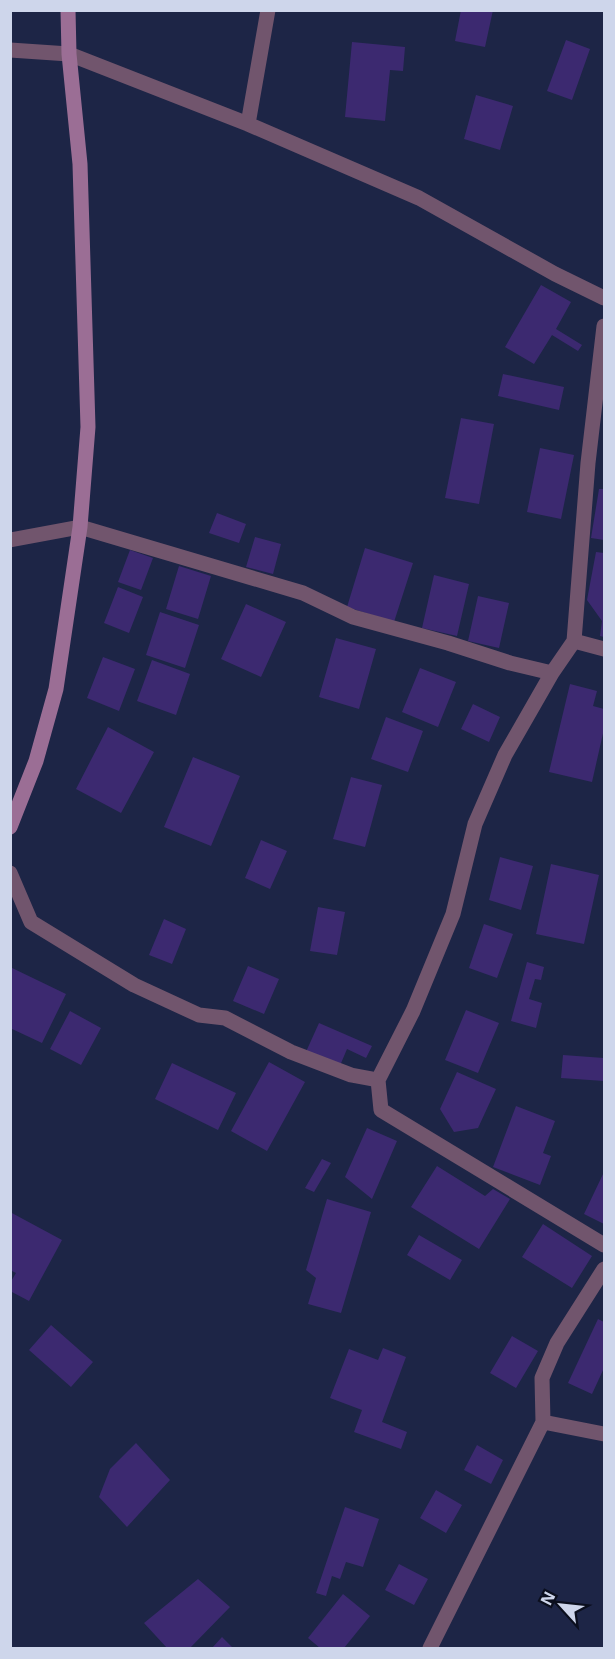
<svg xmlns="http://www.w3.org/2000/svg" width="615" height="1659" viewBox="0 0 615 1659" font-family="'Open Sans',sans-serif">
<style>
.building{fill:#3c2970}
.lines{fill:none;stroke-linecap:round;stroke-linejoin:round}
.street{stroke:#71556d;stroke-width:15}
.secondary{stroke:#9b6e95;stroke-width:15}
</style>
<rect width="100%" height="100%" fill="#1d2546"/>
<!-- building -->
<path class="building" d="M461,10H493L485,47L455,41Z
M566,40L590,49L572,100L547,91Z
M352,42L405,47L403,71L390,70L385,121L345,117Z
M476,95L513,106L500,150L464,139Z
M541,285L571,302L556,329L582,345L578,351L552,335L534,364L505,347Z
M503,374L564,387L559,410L498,396Z
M461,418L494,424L479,504L445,498Z
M540,448L574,455L561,519L527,512Z
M599,489H604V540L591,538Z
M217,513L246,524L239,543L209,533Z
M255,537L281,544L273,574L246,567Z
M365,548L413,563L394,622L347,607Z
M130,550L153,558L141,590L118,582Z
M596,552L604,553V637L600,636L602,621L587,600Z
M179,566L211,576L198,619L166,609Z
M434,575L469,584L457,636L422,628Z
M118,587L143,597L129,633L104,623Z
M478,596L509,603L499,648L468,641Z
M246,604L286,622L261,677L221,659Z
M160,612L199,625L185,668L146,655Z
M336,638L376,649L359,709L319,697Z
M103,657L135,669L119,711L87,698Z
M152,660L190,674L176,715L137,701Z
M420,668L456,682L438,727L402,712Z
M570,684L597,691L593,706L604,709V729L592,782L549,772Z
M473,704L500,717L489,742L461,729Z
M386,717L423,731L408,772L371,759Z
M108,727L154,752L121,813L76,789Z
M193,757L240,776L211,846L164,827Z
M351,777L382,785L365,847L333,839Z
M261,840L287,851L270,889L245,878Z
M500,857L533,866L521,910L489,900Z
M551,864L599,875L584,944L536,934Z
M318,907L345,912L337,955L310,951Z
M164,919L186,929L172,964L149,955Z
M484,924L513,934L497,978L469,968Z
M527,962L544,967L541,980L535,979L529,999L542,1003L536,1028L511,1021Z
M248,966L279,979L264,1014L233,1001Z
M10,967L66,994L42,1043L10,1028Z
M466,1010L499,1023L478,1073L445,1060Z
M70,1011L101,1028L81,1065L50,1049Z
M319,1023L372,1046L366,1058L347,1049L339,1068L305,1054Z
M563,1055L604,1058V1081L561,1078Z
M269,1062L305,1082L267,1151L231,1131Z
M172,1063L236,1093L218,1130L155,1099Z
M457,1072L496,1089L478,1128L454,1132L440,1109Z
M516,1106L555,1121L543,1153L551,1156L540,1185L493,1167Z
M367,1128L397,1141L372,1199L345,1177Z
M322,1159L331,1163L314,1192L305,1188Z
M437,1166L485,1196L493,1189L510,1199L479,1249L411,1207Z
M604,1172V1224L584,1214Z
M327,1199L371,1212L341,1313L308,1304L316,1278L306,1270Z
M10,1212L62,1240L29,1301L10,1291V1283L16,1273L10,1270Z
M543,1224L592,1256L572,1288L522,1257Z
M419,1235L462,1260L450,1280L407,1255Z
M598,1319L604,1322V1368L592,1394L568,1383Z
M51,1325L93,1362L71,1387L29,1350Z
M512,1336L538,1351L516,1388L490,1373Z
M383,1348L406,1357L382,1422L407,1432L401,1449L354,1432L362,1410L330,1398L349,1349L378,1360Z
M136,1443L170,1480L127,1527L99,1497L110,1469Z
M477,1445L503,1460L491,1484L464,1470Z
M436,1490L462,1505L446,1533L420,1518Z
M345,1507L379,1519L363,1567L346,1562L340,1579L332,1576L326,1596L316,1593Z
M399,1564L428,1579L414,1605L385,1590Z
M198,1579L230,1607L190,1648H167L144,1623Z
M343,1594L370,1616L344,1648H320L308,1638Z
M222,1637L233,1648H212Z"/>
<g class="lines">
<!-- street -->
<path class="street" d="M10,50L69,54L248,124L419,198L555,274L604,298
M248,124L268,10
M604,326L588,463L574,641L552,673L505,755L475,824L453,914L413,1011L378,1080L381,1110L604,1245
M10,540L80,527L303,593L353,617L448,643L510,663L552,673
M574,641L604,649
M10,873L31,922L134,985L199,1015L225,1018L291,1052L351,1075L378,1080
M543,1422L604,1434
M430,1648L543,1422L542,1378L557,1343L604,1269"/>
<!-- secondary -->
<path class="secondary" d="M10,827L36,761L56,689L80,527L88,427L80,164L69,54L68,10"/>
</g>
<!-- border -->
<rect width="615" height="1659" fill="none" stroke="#ced6eb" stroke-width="24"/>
<!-- north arrow -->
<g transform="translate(561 1605) rotate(297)" stroke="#0b0f1e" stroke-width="4.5" paint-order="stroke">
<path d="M0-4.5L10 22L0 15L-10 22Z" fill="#ced6eb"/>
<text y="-9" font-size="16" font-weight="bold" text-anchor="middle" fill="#ced6eb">N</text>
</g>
</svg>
